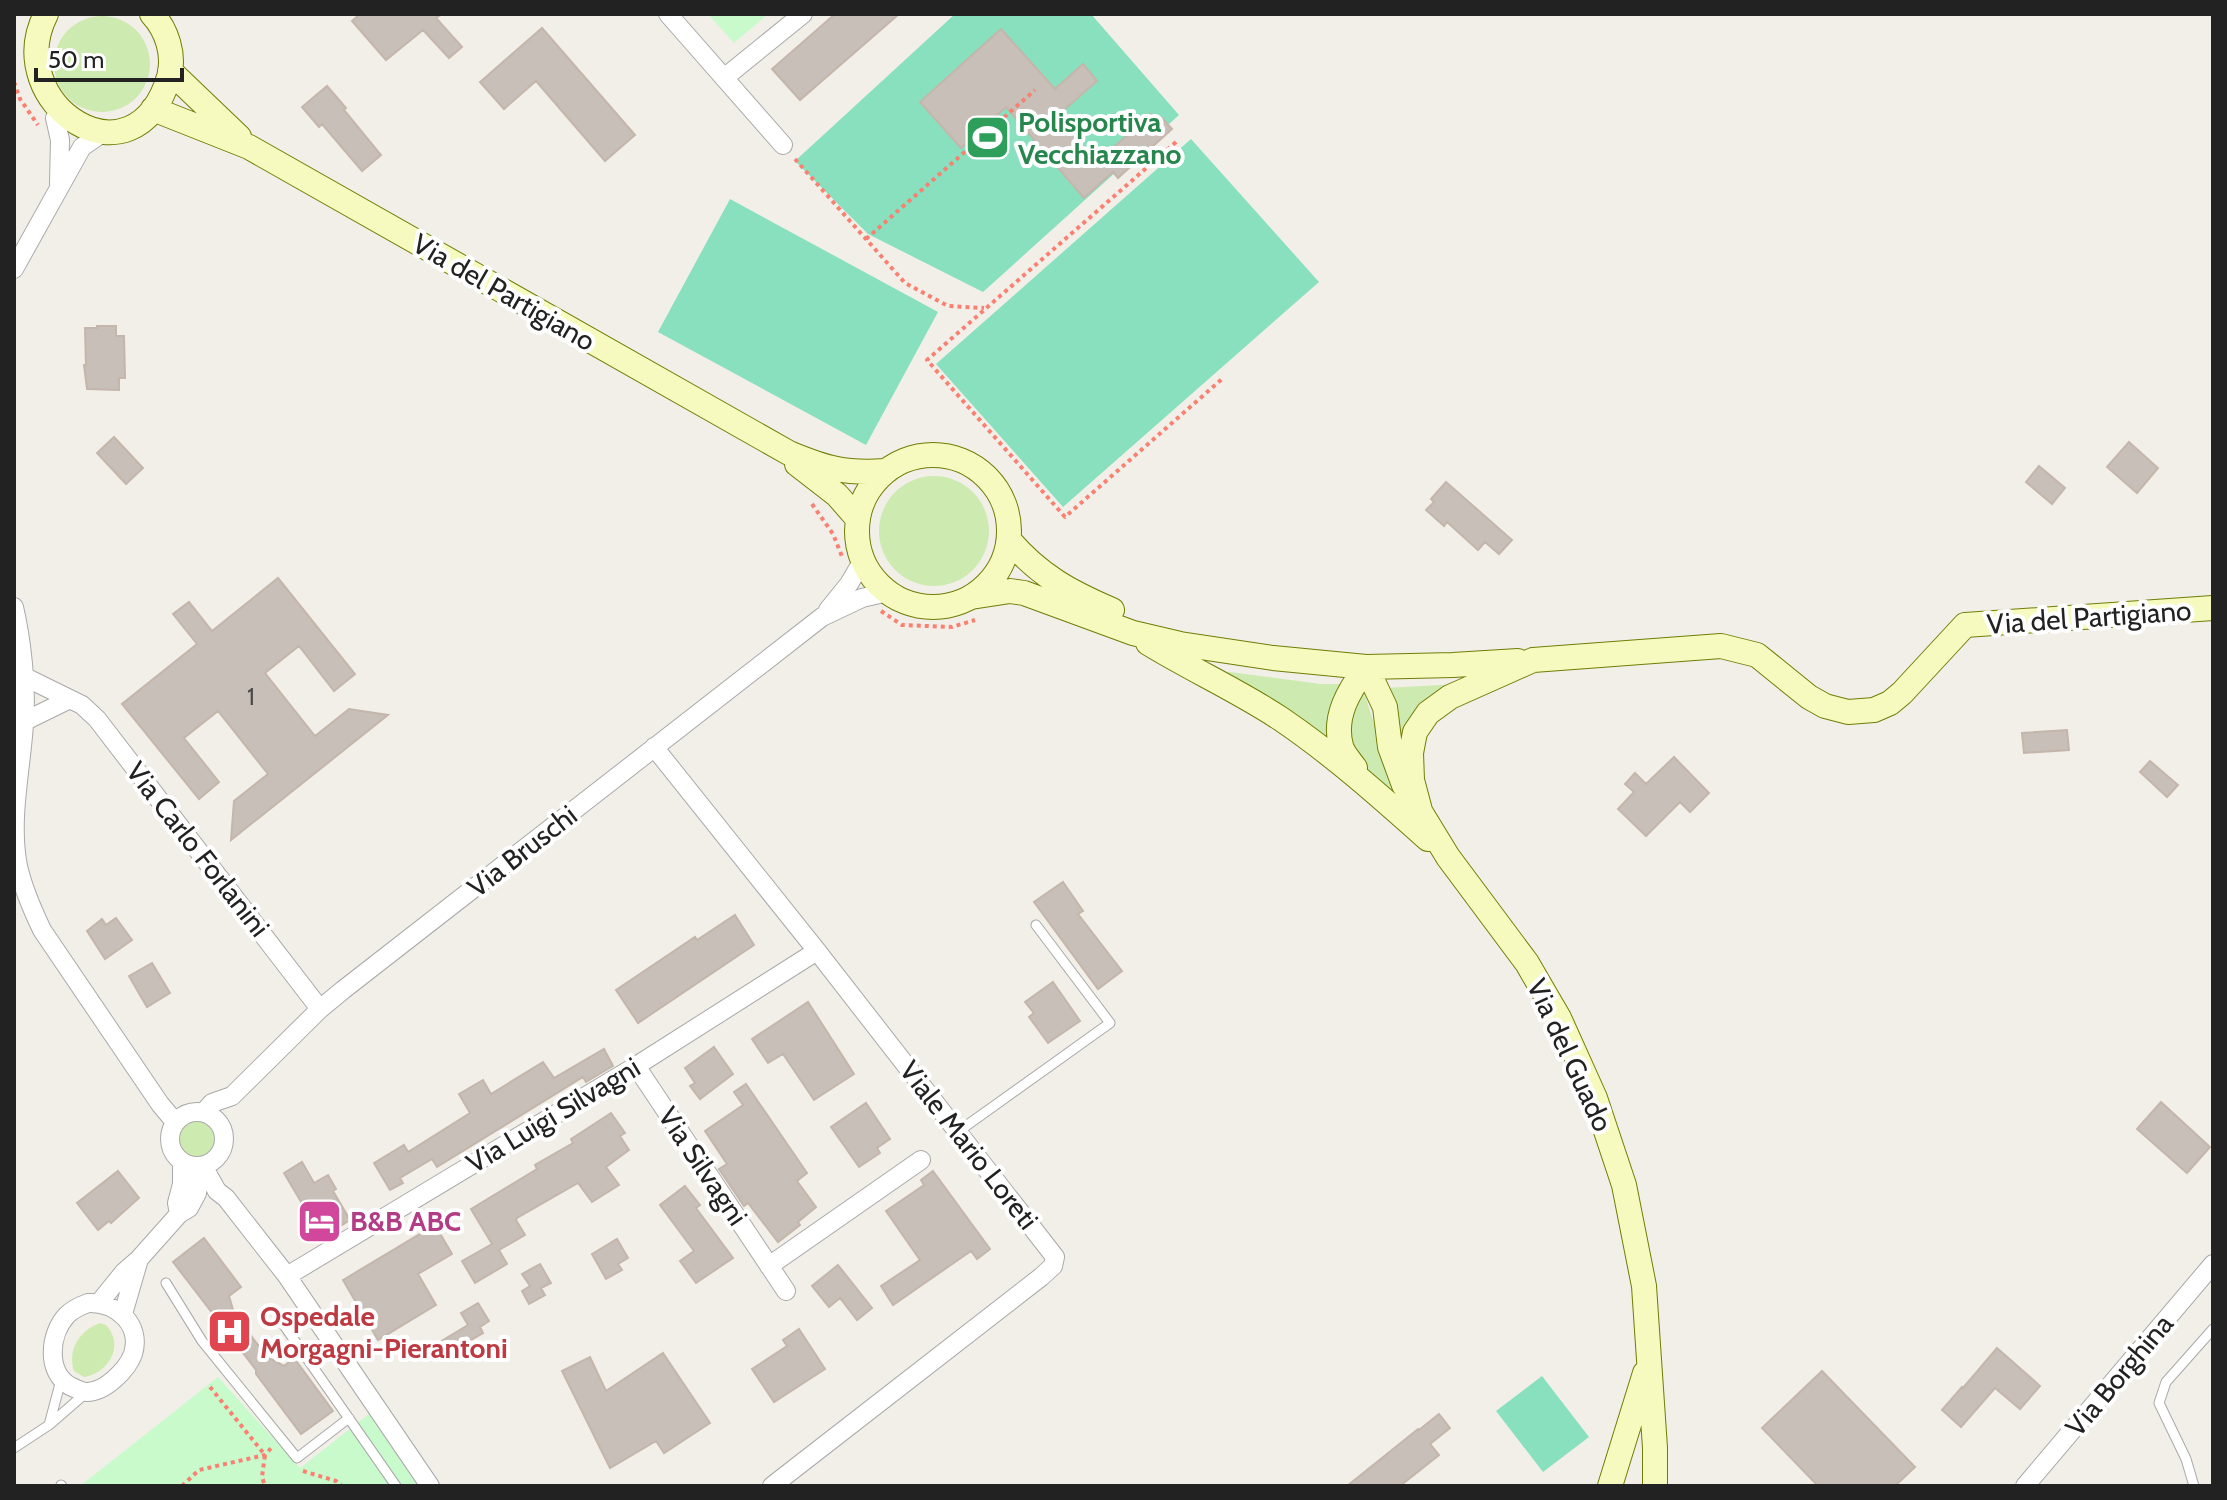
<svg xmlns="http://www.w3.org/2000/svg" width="2227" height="1500" viewBox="0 0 2227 1500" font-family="Cabin,sans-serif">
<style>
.grass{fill:#cdebb0}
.park{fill:#c8facc}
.pitch{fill:#88e0be}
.building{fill:#c7bfb8;stroke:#c4b6ab;stroke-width:2}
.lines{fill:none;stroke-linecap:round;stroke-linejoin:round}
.lane-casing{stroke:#a9a9a9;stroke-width:11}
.street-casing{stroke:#a9a9a9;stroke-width:20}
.secondary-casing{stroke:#707d05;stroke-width:26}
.path{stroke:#fa8072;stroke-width:4;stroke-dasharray:4 4;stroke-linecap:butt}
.lane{stroke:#fff;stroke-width:9}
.street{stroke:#fff;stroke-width:18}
.secondary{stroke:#f7fabf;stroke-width:24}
.labels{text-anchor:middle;stroke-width:8;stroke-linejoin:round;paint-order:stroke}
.number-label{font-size:24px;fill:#4b4948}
.leisure-label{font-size:28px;font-weight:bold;fill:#27864d;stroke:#fff;text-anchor:start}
.street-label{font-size:28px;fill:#222;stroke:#fff}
.hotel-label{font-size:28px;font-weight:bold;fill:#b23c85;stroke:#fff;text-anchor:start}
.health-label{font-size:28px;font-weight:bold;fill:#be3a42;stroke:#fff;text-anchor:start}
</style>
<rect width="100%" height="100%" fill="#f2efe9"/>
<!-- grass -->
<path class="grass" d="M54 64a48 48 0 1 1 96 0a48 48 0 1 1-96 0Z
M879 531a55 55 0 1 1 110 0a55 55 0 1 1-110 0Z
M1214,670L1321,684H1343L1335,751Z
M1458,684L1400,757L1384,688Z
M1362,686L1387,764L1406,808L1354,760L1346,717Z
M179 1138a19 19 0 1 1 38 0a19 19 0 1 1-38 0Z
M100,1323L106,1325C125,1345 109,1373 84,1377L74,1371C67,1350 80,1330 100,1323Z"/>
<!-- park -->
<path class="park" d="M708,14H768L734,43Z
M218,1377L300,1468L369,1414L418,1486H80Z"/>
<!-- pitch -->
<path class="pitch" d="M955,14H1091L1179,115L983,292L868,234L795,161Z
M1191,139L1319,282L1063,507L936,364Z
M730,199L938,312L866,445L658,332Z
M1542,1376L1589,1437L1543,1472L1496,1411Z"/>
<!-- building -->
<path class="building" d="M360,14H442L436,18L462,47L449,58L423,30L386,60L352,21Z
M835,14H899L800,100L772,69Z
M542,28L635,135L605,161L536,81L504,109L480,82Z
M1001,29L1055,89L1083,64L1097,81L1057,116L1096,163L1151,114L1157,121L1161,117L1172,129L1118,178L1113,172L1084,198L1006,107L961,148L920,102Z
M327,86L346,108L344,110L381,155L362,171L322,124L319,127L302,107Z
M97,326H116V336H124L125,378H119V390L87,389L84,365H86L85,328H97Z
M114,437L143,468L126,484L97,453Z
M2129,442L2158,468L2137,493L2107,467Z
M2039,466L2065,488L2052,504L2026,482Z
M1446,482L1512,540L1499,554L1485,542L1478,550L1447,522L1444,526L1426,510L1434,502L1431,499Z
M278,578L355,674L334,691L299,646L265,673L315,736L349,709L388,715L231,840L234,801L268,774L218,711L184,738L219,782L199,799L122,704L197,644L173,614L189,602L212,631Z
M2067,730L2069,750L2024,753L2022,733Z
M1674,757L1709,793L1690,812L1680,802L1646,836L1618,809L1634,792L1625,784L1635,773L1646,784Z
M2150,761L2178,785L2167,797L2140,772Z
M1063,882L1083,911L1078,914L1122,971L1098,989L1034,902Z
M735,915L754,945L638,1023L616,990L695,937L697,940Z
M116,918L132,940L105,959L87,931L102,919L106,925Z
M152,963L170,993L147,1007L129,976Z
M1053,982L1080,1021L1048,1043L1029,1017L1034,1013L1025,1002Z
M808,1002L854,1074L814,1100L783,1054L768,1063L752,1039Z
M714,1047L733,1074L700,1099L690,1086L695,1083L685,1068Z
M604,1049L613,1066L586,1082L583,1077L437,1167L432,1159L400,1178L403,1183L390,1190L374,1163L404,1145L408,1152L470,1113L459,1094L483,1080L491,1094L543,1062L554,1078Z
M746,1084L807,1173L797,1181L816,1207L798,1222L800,1225L778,1242L748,1203L744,1206L719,1169L727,1164L705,1131L743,1105L734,1092Z
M2161,1102L2210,1147L2187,1173L2137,1129Z
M866,1103L890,1139L877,1148L880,1153L859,1167L831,1127Z
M611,1113L625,1133L620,1136L629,1150L606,1167L619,1185L592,1202L578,1183L517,1218L516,1220L525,1235L499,1250L507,1264L475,1283L462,1261L492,1244L471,1209L537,1169L535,1165L573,1143L571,1139Z
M302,1162L314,1183L328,1175L336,1189L333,1191L350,1220L337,1228L334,1223L319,1232L284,1173Z
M118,1171L139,1198L111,1223L109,1221L98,1230L77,1203Z
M933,1171L990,1249L977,1259L971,1251L893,1305L881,1286L920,1260L886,1211L924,1185L921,1180Z
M685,1186L700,1205L696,1208L733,1258L696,1283L680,1261L694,1251L660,1205Z
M435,1225L452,1254L418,1274L436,1305L378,1340L343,1280Z
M204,1238L241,1287L229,1296L234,1313L267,1357L284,1366L294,1358L333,1411L301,1434L256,1374V1370L173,1262Z
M617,1239L628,1258L618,1264L622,1270L606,1279L592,1254Z
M540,1264L551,1283L541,1288L545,1295L529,1304L522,1291L530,1286L522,1274Z
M838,1265L872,1308L857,1320L840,1298L829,1307L812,1286Z
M478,1303L489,1321L480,1327L483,1333L445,1355L438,1343L468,1325L461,1313Z
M799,1329L825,1369L774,1402L752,1369L787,1346L783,1340Z
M1997,1348L2040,1386L2020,1409L1995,1388L1961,1427L1942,1410L1962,1387L1963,1388Z
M663,1353L710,1423L664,1453L656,1441L610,1468L562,1371L590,1357L606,1391Z
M1822,1371L1915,1467L1895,1486H1818L1762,1428Z
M1439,1414L1450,1428L1430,1444L1439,1455L1400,1486H1347L1418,1429L1419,1430Z"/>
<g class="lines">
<defs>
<path id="lane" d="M959,1131L1110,1023L1036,925
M166,1283L202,1341L297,1458L349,1418
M281,1321L396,1486
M49,1425L61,1380
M14,1448L49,1425L87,1392
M61,1485L62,1486
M2194,1486L2186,1459L2159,1403L2166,1382L2213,1329"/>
<path id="street" d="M668,14L783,145
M724,78L803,14
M55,118L60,140L59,184
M14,269L82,147L104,132
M14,607C22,642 27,688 24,724C21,771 9,820 18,866C23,889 32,909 42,930L160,1104L175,1122
M828,610L849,584L863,560
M23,676L82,705L97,719L320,1009
M25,721L68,700
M654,747L817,951L1055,1257L1053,1266L1041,1277L772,1486
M636,1066L786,1291
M170 1139a27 27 0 1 1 54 0a27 27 0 1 1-54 0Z
M204,1112L212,1103L232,1096L320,1009L343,990L822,617L862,598L888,592
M203,1166L217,1191L226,1198L287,1276L430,1486
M179,1214L177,1203L182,1184V1162
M769,1266L921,1160
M287,1276L636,1066L817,951
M88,1303C116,1302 142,1324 133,1354C127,1370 105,1392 87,1392C82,1392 74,1388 70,1386C46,1372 49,1334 67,1315C73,1309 80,1306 88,1303Z
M99,1303L124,1272L139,1259L179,1214L189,1208L197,1193L200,1166
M123,1314L139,1259
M2025,1486L2213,1264"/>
<path id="secondary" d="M46,14C0,104 134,193 169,77C175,55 167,30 152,14
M170,71L239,137
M153,109L249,147L789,453C825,468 845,474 885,471
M857 531a76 76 0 1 1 152 0a76 76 0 1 1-152 0Z
M797,464L837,495L858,519
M1009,540C1040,576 1070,592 1112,610
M971,597L1010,591L1024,593L1133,633L1180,644L1273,658L1366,667L1453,665L1518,661
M1148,643C1192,670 1239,691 1281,719C1334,755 1381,797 1428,839
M1366,667L1385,707L1390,747L1404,785L1448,857L1527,963L1559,1018L1595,1098L1624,1185L1644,1286L1655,1448V1486
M1355,768C1351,762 1343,754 1341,746C1333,716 1349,691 1366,667
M1421,814L1412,780L1411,753L1415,732L1428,713L1450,697L1533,660L1721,646L1757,655L1809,697L1825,706L1848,712L1874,710L1890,703L1902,693L1965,625L2213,608
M1610,1486L1645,1373"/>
</defs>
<!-- lane casing -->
<use href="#lane" class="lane-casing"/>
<!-- street casing -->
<use href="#street" class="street-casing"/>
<!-- secondary casing -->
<use href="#secondary" class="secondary-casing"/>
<!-- path -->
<path class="path" d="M14,82L20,99L38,125
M1176,142L927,360L1065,517L1222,379
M795,159L905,283L948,306L984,308
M866,239L1035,90
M812,504L833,534L843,559
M881,611L902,625L952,627L975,620
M210,1387L265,1455L262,1477L265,1486
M303,1471L336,1481L342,1486
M182,1486L199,1470L265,1455L272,1447"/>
<!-- lane -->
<use href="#lane" class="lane"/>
<!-- street -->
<use href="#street" class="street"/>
<!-- secondary -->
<use href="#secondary" class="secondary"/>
</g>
<!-- icons -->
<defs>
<symbol id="stadium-square" viewBox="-11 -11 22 22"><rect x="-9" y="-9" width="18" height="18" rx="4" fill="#2e9e5b" stroke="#fff"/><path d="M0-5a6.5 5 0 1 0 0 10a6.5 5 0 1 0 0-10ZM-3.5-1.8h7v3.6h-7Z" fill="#fff"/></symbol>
<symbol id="hotel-square" viewBox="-11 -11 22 22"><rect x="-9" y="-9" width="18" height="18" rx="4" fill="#d1479c" stroke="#fff"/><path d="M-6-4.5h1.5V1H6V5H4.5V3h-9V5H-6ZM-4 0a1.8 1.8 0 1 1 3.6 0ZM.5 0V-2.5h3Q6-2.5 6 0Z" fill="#fff"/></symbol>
<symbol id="hospital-square" viewBox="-11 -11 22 22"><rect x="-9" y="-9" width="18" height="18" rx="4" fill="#e0444e" stroke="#fff"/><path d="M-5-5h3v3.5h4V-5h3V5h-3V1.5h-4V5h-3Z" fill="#fff"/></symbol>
</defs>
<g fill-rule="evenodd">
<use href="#stadium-square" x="962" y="112" width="51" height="51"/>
<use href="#hotel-square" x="294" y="1196" width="51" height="51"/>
<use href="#hospital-square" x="204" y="1306" width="51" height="51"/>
</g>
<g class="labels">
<!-- number labels -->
<g class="number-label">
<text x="251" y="705">1</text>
</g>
<!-- leisure labels -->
<g class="leisure-label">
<text x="1018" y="132">Polisportiva<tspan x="1018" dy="32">Vecchiazzano</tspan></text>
</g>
<!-- street labels -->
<g class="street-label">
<text transform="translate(504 292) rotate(30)" y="10">Via del Partigiano</text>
<text transform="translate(2089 617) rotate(-4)" y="10">Via del Partigiano</text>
<text transform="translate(198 849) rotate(52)" y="10">Via Carlo Forlanini</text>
<text transform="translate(522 851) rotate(-38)" y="10">Via Bruschi</text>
<text transform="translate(1570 1055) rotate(65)" y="10">Via del Guado</text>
<text transform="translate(553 1115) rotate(-31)" y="10">Via Luigi Silvagni</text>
<text transform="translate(969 1145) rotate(52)" y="10">Viale Mario Loreti</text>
<text transform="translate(703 1166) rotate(56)" y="10">Via Silvagni</text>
<text transform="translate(2119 1375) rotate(-50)" y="10">Via Borghina</text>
</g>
<!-- hotel labels -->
<g class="hotel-label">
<text x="350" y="1231">B&amp;B ABC</text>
</g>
<!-- health labels -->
<g class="health-label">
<text x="260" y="1326">Ospedale<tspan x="260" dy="32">Morgagni-Pierantoni</tspan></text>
</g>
</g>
<!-- border -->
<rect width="2227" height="1500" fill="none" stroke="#222222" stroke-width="32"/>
<!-- scale -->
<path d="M36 68v12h146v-12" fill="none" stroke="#222222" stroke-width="4"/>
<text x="48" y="68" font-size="24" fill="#222222" stroke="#ffffff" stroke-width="6" paint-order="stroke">50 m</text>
</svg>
